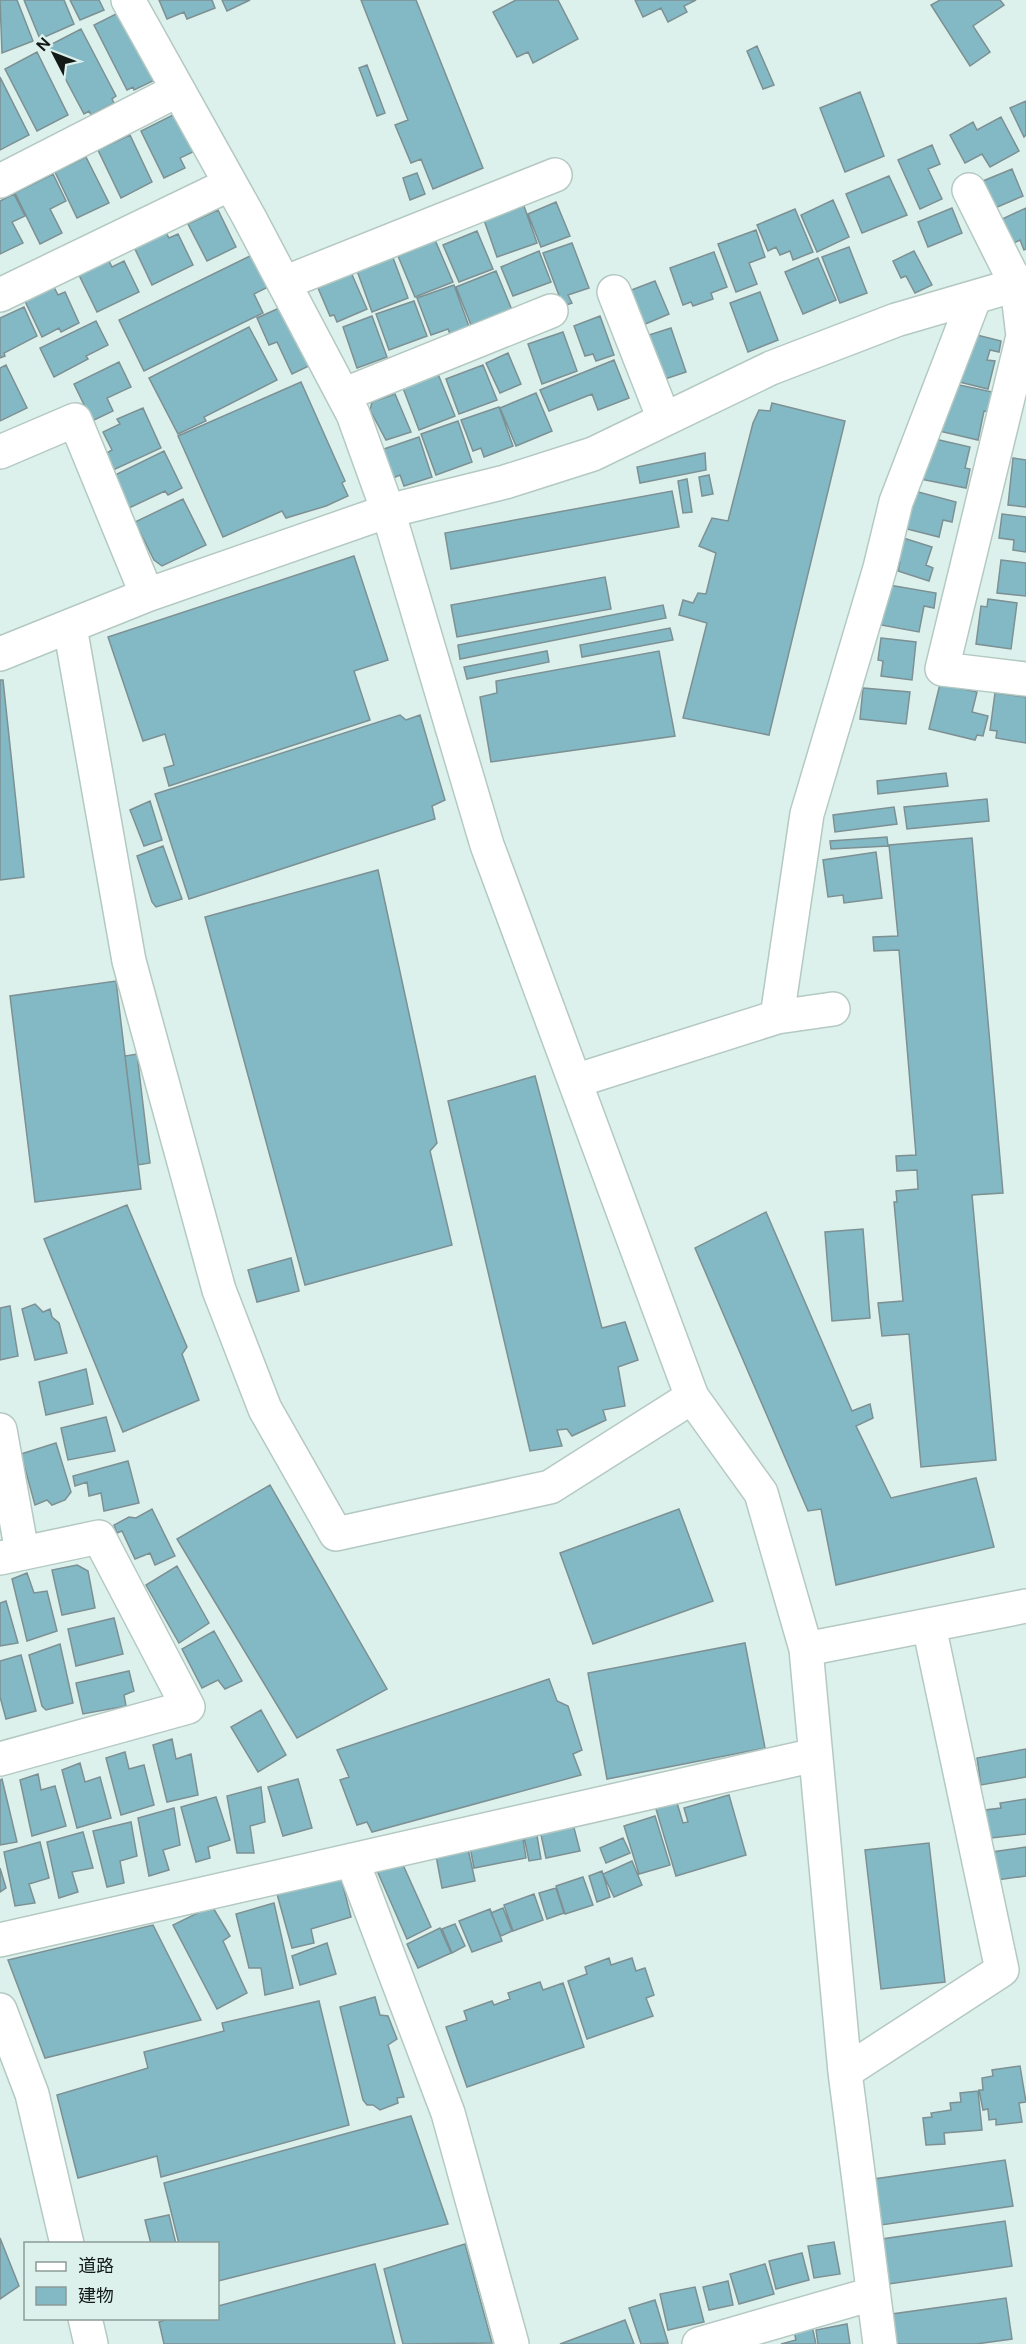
<svg xmlns="http://www.w3.org/2000/svg" width="1026" height="2344" viewBox="0 0 1026 2344" font-family="'DM Sans','Noto Sans JP',sans-serif">
<style>
.building{fill:#83b9c4;stroke:#7d9094;stroke-width:1.5}
.lines{fill:none;stroke-linecap:round;stroke-linejoin:round}
.minor-casing{stroke:#b5c9c3;stroke-width:36}
.minor{stroke:#fff;stroke-width:33}
</style>
<rect width="100%" height="100%" fill="#dcf1ec"/>
<!-- building -->
<path class="building" d="M0,0H17L33,41L2,53Z
M24,0H64L74,24L40,39Z
M70,0H99L104,10L80,20Z
M159,0H212L215,8L187,19L184,12L167,19Z
M222,0H250L227,11Z
M361,0H416L483,168L433,189L421,159L411,163L395,125L408,120Z
M516,0H558L578,39L533,63L528,52L517,57L493,12Z
M635,0H696L684,6L687,12L668,22L661,8L643,17Z
M940,0H1000L1004,5L973,26L990,52L970,66L931,5Z
M128,8L157,79L134,90L133,87L127,90L94,25Z
M81,29L116,96L112,99L114,103L91,115L89,111L84,114L48,46Z
M757,46L774,85L763,89L747,51Z
M37,52L68,115L37,131L5,69Z
M367,65L385,113L377,116L359,68Z
M0,77L29,135L0,150Z
M860,92L884,156L845,172L820,108Z
M1026,101V135L1024,137L1010,108Z
M173,115L181,130L186,128L197,150L180,158L185,168L164,178L141,131Z
M1001,117L1019,151L990,167L982,154L965,163L950,135L973,122L977,130Z
M130,135L152,182L121,198L98,150Z
M932,145L940,164L928,169L942,199L920,209L898,160Z
M86,157L109,203L77,218L55,172Z
M1012,169L1023,196L995,208L983,181Z
M417,173L425,194L410,200L403,178Z
M53,174L66,201L50,209L62,233L40,244L15,193Z
M889,176L907,215L862,233L846,194Z
M14,194L25,216L12,222L23,243L0,254V201Z
M833,200L849,237L817,252L801,215Z
M556,202L570,236L541,247L528,214Z
M524,206L537,243L497,257L484,220Z
M952,208L962,233L928,247L918,222Z
M1026,208V249L1024,250L1020,240L1012,244L1000,220Z
M795,209L813,252L793,260L790,251L780,255L776,247L768,251L757,225Z
M218,210L236,247L207,261L188,224Z
M756,230L765,257L749,263L757,284L736,292L718,244Z
M165,231L169,238L178,234L193,265L152,285L134,247Z
M477,231L493,269L459,282L443,245Z
M435,240L453,282L415,297L398,256Z
M572,243L589,288L568,295L572,303L563,306L543,253Z
M849,247L867,293L840,303L822,257Z
M539,251L551,282L513,296L501,267Z
M914,251L932,285L915,293L906,276L901,278L893,261Z
M714,252L727,287L711,293L713,299L693,306L691,302L683,305L670,268Z
M252,255L268,287L254,294L263,313L144,371L119,320Z
M392,255L408,298L372,312L356,268Z
M818,258L836,300L803,314L785,272Z
M109,261L112,267L124,261L139,292L97,312L79,275Z
M350,270L367,309L337,322L334,315L330,316L318,288L323,286L321,282Z
M496,271L514,315L491,324L489,318L471,325L456,287Z
M655,281L669,314L643,325L629,291Z
M53,285L58,295L65,292L79,323L61,332L59,328L42,337L24,299Z
M454,285L471,332L452,339L448,329L431,335L417,298Z
M760,292L778,340L748,352L730,303Z
M414,301L427,336L389,350L376,314Z
M286,305L313,364L292,374L277,342L269,345L257,318Z
M24,307L37,336L4,353L5,356L0,358V318Z
M372,316L387,357L357,368L343,327Z
M600,316L614,355L596,361L593,354L585,356L574,326Z
M96,321L108,345L86,356L88,359L54,377L40,348Z
M249,327L277,380L204,417L206,421L178,434L149,378Z
M671,328L686,372L659,381L643,337Z
M563,332L577,371L542,384L528,344Z
M965,332L1001,341L999,352L990,350L987,360L995,361L988,389L951,380Z
M508,353L521,384L500,393L486,363Z
M614,360L629,398L598,410L592,394L549,411L540,390Z
M119,362L131,387L107,398L113,411L92,421L74,384Z
M6,365L27,408L0,421V368Z
M483,365L497,400L459,414L446,379Z
M438,374L455,416L419,430L403,388Z
M301,382L345,481L342,483L348,496L326,506L286,518L282,511L223,537L178,436Z
M950,383L997,393L992,412L984,411L978,440L939,431Z
M536,393L552,431L516,446L500,408Z
M395,394L411,432L386,440L370,410L372,402Z
M772,403L845,421L769,735L683,718L707,623L679,615L683,600L693,603L698,593L706,594L716,553L699,546L712,518L728,521L753,423L759,410L770,411Z
M499,407L513,446L484,457L481,448L473,451L461,420Z
M143,408L161,448L113,470L105,454L112,450L103,432L120,424L117,419Z
M458,421L472,462L436,475L421,434Z
M419,437L432,477L404,486L400,475L391,479L381,450Z
M935,439L970,447L965,468L970,469L966,488L920,479Z
M164,451L182,488L168,495L165,491L129,508L113,476Z
M705,453L706,470L640,483L637,467Z
M1013,458L1026,460V507L1008,505Z
M709,475L713,494L702,496L699,477Z
M687,479L692,512L683,513L678,481Z
M907,489L956,502L952,522L943,520L939,537L907,529L909,520L900,518Z
M672,491L679,527L451,569L445,533Z
M183,499L206,545L162,566L154,560L135,522Z
M1002,514L1026,517V552L1013,550L1014,540L999,538Z
M897,536L932,547L926,565L933,568L929,581L898,571L900,562L890,559Z
M354,556L388,660L354,671L370,720L169,786L164,768L174,765L165,734L143,741L108,637Z
M1001,560L1026,563V596L997,593Z
M605,577L611,609L457,637L451,605Z
M889,585L936,593L934,608L924,606L919,632L881,625Z
M988,599L1017,603L1011,649L976,644L981,606L987,607Z
M663,605L666,618L460,659L458,645Z
M670,628L673,640L582,657L580,645Z
M881,638L916,642L912,680L881,676L883,661L878,660Z
M547,651L549,662L467,679L464,667Z
M659,651L675,736L491,762L480,697L497,693L496,681Z
M0,680H3L24,877L0,880Z
M940,684L977,692L972,712L988,716L983,736L977,735L975,740L929,729Z
M863,688L910,692L906,724L860,719Z
M995,693L1026,697V743L996,738L997,731L990,730Z
M400,715L406,720L420,715L445,800L432,806L435,819L189,899L155,794Z
M946,773L948,786L878,794L877,781Z
M987,799L989,821L907,829L904,807Z
M150,801L162,840L144,846L130,810Z
M894,807L897,824L835,832L833,815Z
M887,837L888,846L831,849L830,841Z
M972,838L1003,1193L972,1195L996,1460L921,1467L909,1334L882,1336L878,1303L903,1301L894,1202H897L896,1191L918,1189L917,1170L897,1171L896,1156L916,1155L899,950L874,951L873,937L898,936L889,845Z
M163,846L182,899L156,907L152,902L137,856Z
M876,852L882,898L844,903L843,895L828,897L823,860Z
M378,870L437,1143L430,1151L452,1245L305,1285L205,917Z
M116,981L141,1189L35,1202L10,996Z
M137,1054L150,1163L138,1165L125,1056Z
M535,1076L602,1328L625,1322L638,1360L618,1367L625,1406L603,1410L606,1420L572,1436L567,1429L557,1430L562,1446L530,1451L448,1101Z
M127,1205L187,1347L182,1354L199,1400L123,1432L44,1239Z
M766,1212L852,1411L870,1404L873,1418L856,1426L891,1498L976,1478L994,1547L836,1585L821,1509L808,1511L695,1248Z
M863,1229L870,1318L832,1321L825,1232Z
M291,1258L299,1291L257,1302L248,1270Z
M35,1304L43,1312L50,1309L52,1317L59,1323L67,1353L35,1360L22,1309Z
M10,1306L18,1356L0,1360V1308Z
M86,1369L93,1404L46,1415L39,1382Z
M106,1417L115,1451L68,1460L61,1428Z
M56,1443L71,1492L65,1500L52,1505L47,1500L35,1505L21,1454Z
M128,1461L139,1503L104,1511L101,1493L89,1496L87,1482L75,1486L73,1476Z
M270,1485L387,1689L297,1738L177,1539Z
M152,1509L175,1556L155,1565L150,1553L135,1559L122,1531L117,1533L114,1525L129,1517L136,1518Z
M679,1509L713,1601L593,1644L560,1553Z
M77,1565L88,1571L95,1608L62,1615L52,1570Z
M177,1566L209,1623L179,1643L146,1585Z
M27,1573L34,1593L47,1591L57,1631L27,1641L12,1579Z
M6,1601L18,1643L0,1646V1603Z
M114,1618L123,1654L76,1666L68,1629Z
M214,1631L242,1681L225,1689L218,1680L202,1688L182,1649Z
M745,1643L765,1748L607,1779L588,1673Z
M60,1644L73,1703L46,1710L42,1706L29,1655Z
M21,1655L36,1711L6,1719L0,1697V1661Z
M129,1671L134,1691L124,1695L126,1706L83,1714L76,1683Z
M549,1679L557,1701L568,1706L582,1750L573,1754L581,1775L372,1832L367,1822L357,1825L340,1780L349,1777L337,1750Z
M261,1710L286,1755L258,1772L231,1727Z
M172,1739L176,1759L191,1754L198,1795L167,1802L153,1745Z
M1026,1749V1777L981,1785L977,1758Z
M125,1752L129,1769L144,1765L154,1805L121,1815L106,1758Z
M80,1763L85,1782L100,1777L111,1818L77,1828L62,1770Z
M38,1774L41,1790L55,1786L66,1826L32,1836L20,1780Z
M2,1779L17,1842L0,1845V1780Z
M298,1779L312,1828L283,1836L268,1787Z
M261,1787L265,1822L250,1826L254,1853H237L227,1796Z
M729,1795L746,1855L676,1876L656,1809L677,1803L683,1823L688,1822L684,1808Z
M216,1797L230,1840L208,1847L210,1858L196,1862L181,1807Z
M1026,1799V1834L991,1838L985,1810L1001,1808L1000,1803Z
M174,1808L180,1845L163,1850L169,1870L149,1876L138,1818Z
M655,1816L670,1865L639,1874L624,1826Z
M131,1822L137,1856L120,1861L124,1883L107,1887L93,1831Z
M573,1824L580,1851L546,1858L540,1830Z
M536,1830L541,1859L529,1861L523,1832Z
M83,1832L93,1868L72,1872L78,1892L59,1898L47,1842Z
M522,1833L526,1858L474,1868L470,1847Z
M623,1838L630,1853L606,1863L600,1848Z
M40,1842L49,1878L29,1884L35,1903L15,1906L4,1852Z
M929,1843L945,1982L881,1989L865,1850Z
M467,1844L475,1881L442,1888L435,1850Z
M1026,1847V1876L997,1880L992,1852Z
M399,1856L431,1927L407,1939L378,1873L372,1869Z
M632,1861L642,1885L614,1897L603,1874Z
M0,1868L6,1888L0,1892Z
M602,1871L610,1897L597,1902L589,1876Z
M583,1877L593,1905L565,1914L556,1886Z
M341,1878L351,1917L311,1929L314,1943L292,1948L277,1894Z
M556,1888L564,1913L547,1919L539,1893Z
M534,1894L543,1920L513,1931L504,1905Z
M274,1903L293,1988L265,1995L261,1968H249L236,1914Z
M212,1906L230,1936L223,1941L247,1993L217,2009L173,1925Z
M503,1908L512,1931L501,1936L491,1913Z
M490,1909L502,1941L472,1952L459,1921Z
M455,1924L465,1946L452,1953L442,1929Z
M153,1925L201,2020L45,2058L8,1960Z
M440,1928L451,1953L418,1968L407,1944Z
M327,1943L336,1974L300,1985L292,1956Z
M609,1958L611,1965L632,1958L636,1971L645,1968L654,1995L646,1998L653,2016L587,2039L568,1981L587,1974L585,1967Z
M540,1982L543,1990L563,1983L584,2047L467,2087L446,2027L467,2020L464,2011L492,2001L494,2005L510,1999L508,1993Z
M375,1997L380,2015L388,2016L397,2039L388,2045L404,2097L397,2098L398,2103L380,2110L373,2105H367L363,2100L340,2007Z
M319,2001L349,2125L161,2177L157,2156L78,2178L57,2095L148,2068L144,2052L224,2031L222,2023Z
M1020,2066L1026,2102L1019,2103L1022,2122L996,2125V2119L989,2120L988,2109L983,2110L979,2090H983L982,2078L993,2076L992,2070Z
M978,2091L982,2130L944,2133L945,2144L926,2145L923,2118L932,2117L931,2113L951,2110L950,2103L961,2102L960,2093Z
M411,2116L448,2224L218,2281V2244H179L164,2183Z
M1005,2160L1013,2206L881,2225L874,2179Z
M169,2215L176,2244H151L145,2220Z
M1005,2221L1012,2266L889,2284L882,2239Z
M0,2238L19,2286L0,2299Z
M834,2242L840,2274L814,2278L808,2246Z
M465,2244L492,2343L403,2344L384,2269Z
M802,2253L809,2280L776,2289L769,2261Z
M375,2264L395,2344H164L159,2322L170,2318H218V2306Z
M765,2264L774,2294L739,2304L730,2274Z
M728,2281L733,2305L709,2310L703,2287Z
M695,2287L704,2322L668,2330L660,2294Z
M1006,2298L1012,2339L976,2344H896L892,2314Z
M655,2300L668,2343L641,2344L629,2308Z
M625,2320L634,2344H560Z
M847,2324L850,2344H818L816,2330Z
M812,2326L816,2344H781L796,2340L794,2331Z"/>
<g class="lines">
<defs>
<path id="minor" d="M128,0L249,217L353,414L388,511L487,845L692,1397L761,1493L806,1649L845,2072L880,2344
M0,181L178,90
M969,190L1017,286L1023,336L942,669L1026,679
M284,283L555,175
M614,292L664,419
M0,295L230,184
M343,395L551,311
M0,452L75,420L147,595
M70,627L129,961L219,1290L265,1409L336,1534L550,1487L692,1397
M0,654L147,595L388,511L505,482L593,454L771,368L896,320L1026,282
M777,1017L807,814L880,568L896,502L974,299
M575,1081L777,1017L833,1009
M0,1430L22,1552
M0,1558L99,1537L188,1707L0,1759
M806,1649L1026,1606
M352,1860L448,2113L512,2344
M0,1940L815,1755
M0,2010L32,2094L67,2244
M845,2072L1002,1970L929,1626
M85,2318L91,2344
M699,2344L872,2294"/>
</defs>
<!-- minor casing -->
<use href="#minor" class="minor-casing"/>
<!-- minor -->
<use href="#minor" class="minor"/>
</g>
<!-- legend -->
<rect x="24" y="2242" width="195" height="78" fill="#dcf1ec" stroke="#8c9b97" stroke-width="1.5"/>
<rect x="36" y="2262" width="30" height="9" fill="#ffffff" stroke="#8c9b97" stroke-width="1.5"/>
<text x="78" y="2272" font-size="18" fill="#131a18">道路</text>
<rect x="36" y="2287" width="30" height="18" fill="#83b9c4" stroke="#8c9b97" stroke-width="1.5"/>
<text x="78" y="2302" font-size="18" fill="#131a18">建物</text>
<!-- north arrow -->
<g transform="translate(54 54) rotate(312)" stroke="#dcf1ec" stroke-width="4.5" paint-order="stroke">
<path d="M0-4.5L10 22L0 15L-10 22Z" fill="#131a18"/>
<text y="-9" font-size="16" font-weight="bold" text-anchor="middle" fill="#131a18">N</text>
</g>
</svg>
